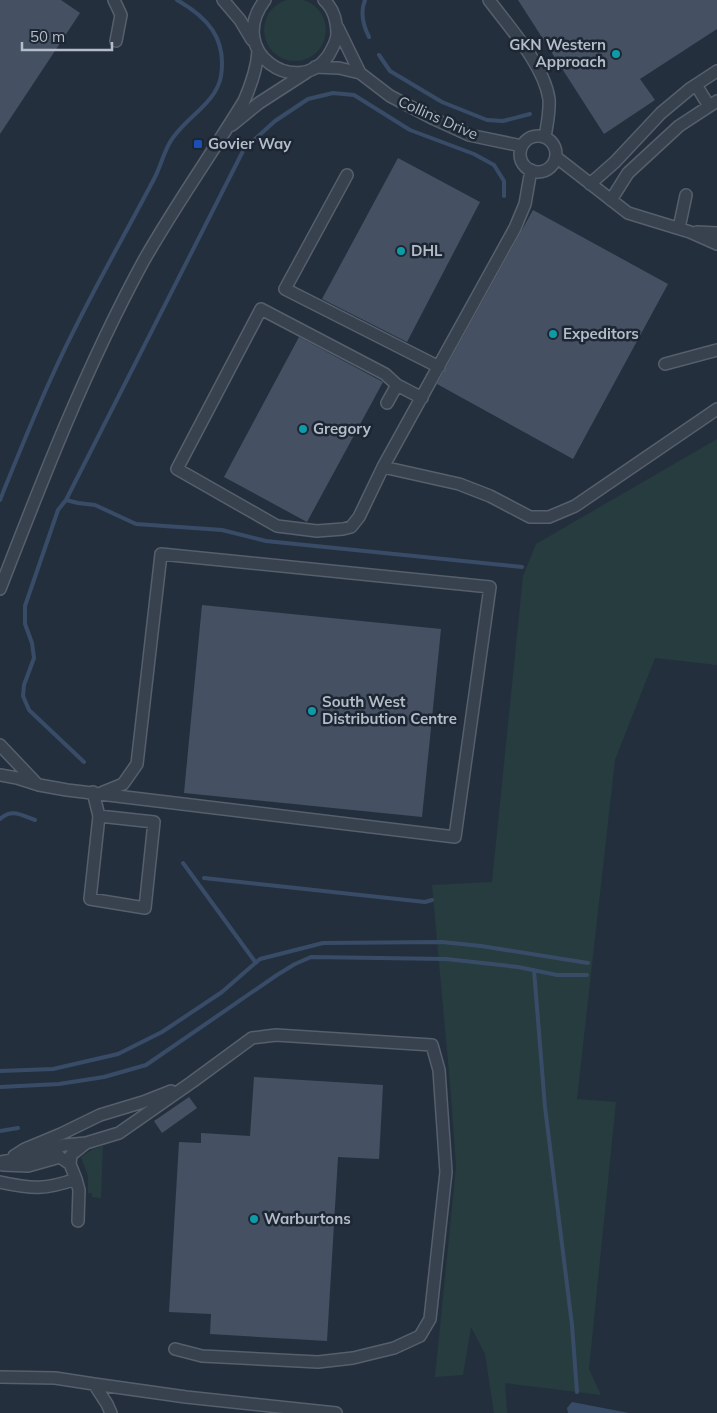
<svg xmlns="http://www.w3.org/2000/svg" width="717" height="1413" viewBox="0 0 717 1413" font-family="Mulish,sans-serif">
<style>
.green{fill:#263c3f}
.water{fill:#394c67}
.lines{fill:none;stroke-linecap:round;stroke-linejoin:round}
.stream{stroke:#394c67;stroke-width:4}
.building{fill:#455162}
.minor-casing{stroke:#565f6c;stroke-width:14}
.minor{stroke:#38414e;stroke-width:11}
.culture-dot{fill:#0f9aa8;stroke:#1d2633;stroke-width:2}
.transit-dot{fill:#1a4fb4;stroke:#1d2633;stroke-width:2}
.labels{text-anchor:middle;stroke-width:5;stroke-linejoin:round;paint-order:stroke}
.poi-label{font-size:15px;font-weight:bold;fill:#b4bcc9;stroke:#1d2633;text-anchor:start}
.street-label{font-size:15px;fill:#b4bcc9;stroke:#1d2633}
</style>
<rect width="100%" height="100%" fill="#242f3e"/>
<!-- green -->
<path class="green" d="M264 30a31 31 0 1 1 62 0a31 31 0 1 1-62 0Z
M717,439V665L655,658L615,760L577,1099L616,1102L589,1369L601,1395L505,1383L507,1413H494L485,1354L471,1327L463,1375L435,1377L456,1167L451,1095L432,885L492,882L523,576L536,544Z
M103,1146L101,1198L92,1197V1193H88V1176L81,1157L91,1150Z"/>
<!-- water -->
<path class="water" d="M572,1402L629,1413H568L567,1408Z"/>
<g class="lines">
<!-- stream -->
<path class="stream" d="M365,0C360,12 363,25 369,37
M379,55L390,71L442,102L487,120L503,121L530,114
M0,500C17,458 34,415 53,374C83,307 120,244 154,179C160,168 163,155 169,144C182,119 216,105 221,76C227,38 207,17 177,0
M66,500L78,503L95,505L136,524L222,530L266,541L522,567
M84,762L29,710L23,696L24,685L34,658L32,643L25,624V606L58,510L66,500L244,149L275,121L308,99L333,93L354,95L410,130L474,154L494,165L504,181V196
M0,819C12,808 21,815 35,820
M183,863L256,963
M204,878L425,902L432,900
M534,970L545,1107L572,1325L577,1392
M0,1071L53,1069L118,1054L162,1032L222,992L260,959L323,943L442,942L481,946L588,963
M0,1087L59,1084L104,1077L146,1065L277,975L295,964L311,957L446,959L518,967L557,975H587
M0,1131L18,1128"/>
</g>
<!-- building -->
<path class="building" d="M0,0H61L80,13L0,134Z
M518,0H717V29L640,79L655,100L604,134Z
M398,158L480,202L407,342L322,299Z
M533,210L668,284L573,459L437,384Z
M299,337L383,382L307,522L224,477Z
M202,605L441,629L422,817L184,793Z
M254,1077L383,1085L379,1159L338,1157L327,1341L210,1334L211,1314L169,1312L179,1142L201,1143V1133L250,1136Z
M189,1097L197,1108L162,1133L154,1121Z"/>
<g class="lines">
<defs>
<path id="minor" d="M114,0L121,15L116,41
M223,0L240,20L252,40
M265,0C225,52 297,99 328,56C332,49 336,43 337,35C337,22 334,9 324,0
M489,0C509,27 544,65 549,99C550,111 547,125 545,137
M338,28L360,73
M315,67L339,68L360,73L390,96L434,119L469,135L522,146
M696,85L709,106
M232,125L259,103L307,72
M520 154a18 18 0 1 1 36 0a18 18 0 1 1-36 0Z
M556,157L628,213L690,232L717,244
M347,175L285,289L439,367
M590,184L615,162L661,113L691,88L717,71
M611,200L628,173L679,126L717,101
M679,228L686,195
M697,232L717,233
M665,364L717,350
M422,398L397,385L385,374L261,309L177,469L277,526L317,531L343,529L351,527L359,517L383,467L515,228L525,204L531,170
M387,403L397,385
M383,467L459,484L490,496L530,517H549L575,506L717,409
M0,589C43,478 86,367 143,262C174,207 211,155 244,101C251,85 257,69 258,51
M0,745L37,784
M0,775L17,778L39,785L67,790L455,837L490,587L161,554L137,764L123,784L101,793
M93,792L99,816L90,899L145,908L154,822L99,816
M14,1156L25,1149L61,1134L100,1115L143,1102L171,1091
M0,1162L32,1156L64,1145L86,1143L119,1133L192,1082L252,1038L276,1035L432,1045L439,1070L446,1172L430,1319L420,1336L394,1348L353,1358L318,1362L202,1356L175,1349
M3,1165L28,1166L60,1157L70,1164
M76,1179L79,1190L78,1221
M0,1182C32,1189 45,1190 76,1179L70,1164L71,1155L86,1143
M0,1377L55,1378L94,1384L107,1404L111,1413
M94,1384L186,1397L336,1413"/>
</defs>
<!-- minor casing -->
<use href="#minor" class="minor-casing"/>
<!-- minor -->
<use href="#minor" class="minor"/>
</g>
<!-- markers -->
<g class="culture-dot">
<circle cx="616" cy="54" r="5"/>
<circle cx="401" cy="251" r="5"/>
<circle cx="553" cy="334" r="5"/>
<circle cx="303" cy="429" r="5"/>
<circle cx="312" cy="711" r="5"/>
<circle cx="254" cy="1219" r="5"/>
</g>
<rect class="transit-dot" x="193" y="139" width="10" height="10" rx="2.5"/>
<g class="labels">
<!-- poi labels -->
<g class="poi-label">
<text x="606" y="50" text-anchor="end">GKN Western<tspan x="606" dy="17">Approach</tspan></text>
<text x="208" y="149">Govier Way</text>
<text x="411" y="256">DHL</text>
<text x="563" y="339">Expeditors</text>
<text x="313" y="434">Gregory</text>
<text x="322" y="707">South West<tspan x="322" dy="17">Distribution Centre</tspan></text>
<text x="264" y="1224">Warburtons</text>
</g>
<!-- street labels -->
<g class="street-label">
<text transform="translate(438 118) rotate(24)" y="5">Collins Drive</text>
</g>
</g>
<!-- scale -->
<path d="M22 42v8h90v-8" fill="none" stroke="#b4bcc9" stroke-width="2.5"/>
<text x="30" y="42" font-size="15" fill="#b4bcc9" stroke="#1d2633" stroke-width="4" paint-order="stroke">50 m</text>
</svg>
